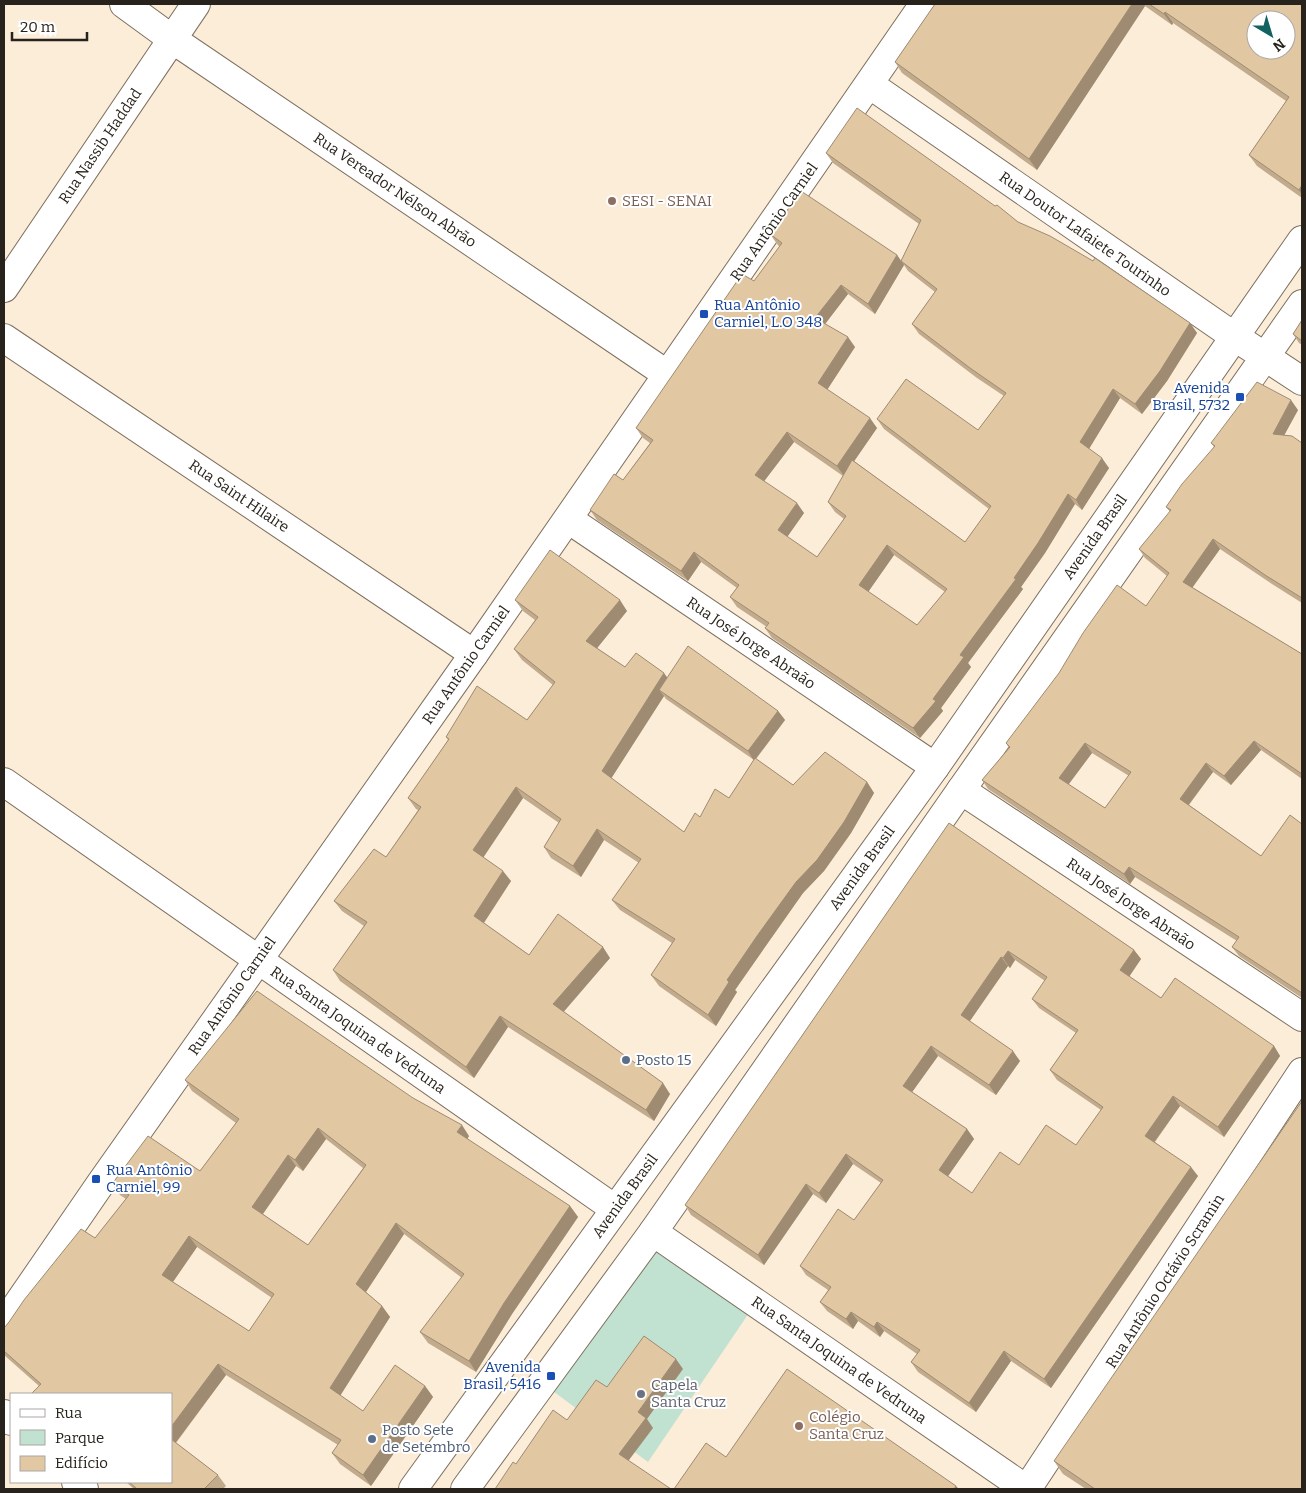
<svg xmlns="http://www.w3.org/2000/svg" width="1306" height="1493" viewBox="0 0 1306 1493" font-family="Bitter,serif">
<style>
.green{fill:#c1e1d1}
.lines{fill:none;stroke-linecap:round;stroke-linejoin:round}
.street-casing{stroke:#7d705f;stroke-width:30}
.secondary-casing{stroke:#7d705f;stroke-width:30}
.street{stroke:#fff;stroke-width:28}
.secondary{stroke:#fff;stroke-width:28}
.wall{fill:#c2ab8c;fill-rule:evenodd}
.shaded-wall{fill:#9e8b72}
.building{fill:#e2c7a3;stroke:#9e8b72;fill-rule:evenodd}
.education-dot{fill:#8d6e63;stroke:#fff;stroke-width:2}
.transit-dot{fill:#1a4fb4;stroke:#fff;stroke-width:2}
.service-dot{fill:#5c6f8a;stroke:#fff;stroke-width:2}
.worship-dot{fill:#6b7280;stroke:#fff;stroke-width:2}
.labels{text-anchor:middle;stroke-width:4;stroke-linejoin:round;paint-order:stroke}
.street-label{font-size:15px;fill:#27221b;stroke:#fff}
.education-label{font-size:15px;fill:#785e54;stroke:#fff;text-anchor:start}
.transit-label{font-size:15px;fill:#164399;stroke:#fff;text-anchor:start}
.service-label{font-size:15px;fill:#4e5e75;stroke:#fff;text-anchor:start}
.worship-label{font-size:15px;fill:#5b616d;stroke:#fff;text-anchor:start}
</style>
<rect width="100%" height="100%" fill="#fcedd9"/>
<!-- green -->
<path class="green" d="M657,1240L753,1307L648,1462L549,1388Z"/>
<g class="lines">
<defs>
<path id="street" d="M124,4L172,39L668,375
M4,288L196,4
M4,338L474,654
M568,519L935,767
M4,782L615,1209
M961,790L1302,1017
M653,1232L1026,1489
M1027,1489L1302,1072"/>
<path id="secondary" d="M869,84L1235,337L1302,381
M4,1324L101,1183L474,654L924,4
M4,1414L11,1421
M76,1482L84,1489
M413,1489L935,767L1302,240
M465,1489L653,1232L961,790L1302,304"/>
</defs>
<!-- street casing -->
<use href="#street" class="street-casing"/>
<!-- secondary casing -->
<use href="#secondary" class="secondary-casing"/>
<!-- street -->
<use href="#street" class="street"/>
<!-- secondary -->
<use href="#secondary" class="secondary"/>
</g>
<!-- wall -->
<path class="wall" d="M935,4H1302V198L1257,166L1249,155L1286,101L1173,23L1172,25L1145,6L1037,170L902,73L895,62Z
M826,153L995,206L1018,222L1190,323L1197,333L1167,381L1142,414L1120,398L1089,449L1109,468L1082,510L1075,504L1045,553L1021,587L1023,589L968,663L971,667L941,708L943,711L920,738L772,638L765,628L767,627L737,607L730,597L737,588L701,562L688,581L597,520L590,510L623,480L650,443L643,438L636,428L754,281L780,247L777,244L770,234L897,255L901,261L919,224L833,163ZM904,265L908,271L935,292L912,324L919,334L977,378L1004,396L978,430L877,419L884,429L989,509L965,542L854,461L877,428L827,390L855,347L825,324L848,294L875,314ZM794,442L843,476L828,502L835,512L844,519L817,557L787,537L804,513L764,481ZM894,555L945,592L917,625L868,592Z
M1302,320V345L1299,343L1293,334Z
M1298,410L1284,435L1302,443V603L1272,584L1220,549L1192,587L1302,654V779L1261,750L1231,785L1213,772L1189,805L1261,856L1302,824V998L1239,956L1232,947L1237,941L1135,877L1130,884L988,789L982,780L1009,748L1006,743L1146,606L1167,576L1145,558L1139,549L1170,512L1166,507L1214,447L1211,443ZM1092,753L1129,776L1105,808L1068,784Z
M515,600L627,611L597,648L625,667L667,678L778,711L785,720L756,759L793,785L867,782L874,793L851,833L824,871L803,893L765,947L735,990L737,992L716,1026L659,986L651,975L672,943L620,910L612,900L639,863L604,840L581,877L551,858L544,847L559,823L523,798L483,857L511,881L484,923L529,955L610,958L563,1011L670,1094L654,1121L508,1027L474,1078L340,981L333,970L364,926L342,911L334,901L386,857L418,810L416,809L408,798L448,740L446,737L527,720L553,685L522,660L514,649L535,620L523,611ZM664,696L666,699L754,760L729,798L700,817L684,832L611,778Z
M949,823L1134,950L1141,959L1129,976L1161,998L1274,1046L1280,1056L1224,1137L1180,1106L1155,1142L1198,1176L1051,1388L1011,1361L976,1412L918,1372L911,1362L917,1354L884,1331L880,1337L858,1321L853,1329L827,1311L820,1302L828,1290L806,1275L800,1266L854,1220L881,1183L853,1164L826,1203L813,1194L764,1265L691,1215L685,1205ZM1015,960L1045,981L1032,999L1039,1008L1076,1033L1050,1070L1057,1080L1101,1110L1076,1145L1019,1165L972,1193L948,1176L974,1139L967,1129L912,1092L938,1056L996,1095L1020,1061L970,1021L1008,966L1010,968Z
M185,1080L469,1136L467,1139L570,1206L578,1217L512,1314L476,1372L428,1343L420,1332L462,1278L404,1234L366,1292L382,1306L390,1317L340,1396L363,1411L425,1386L433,1397L371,1486L340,1464L332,1453L338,1445L226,1375L176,1443L218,1475L226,1486L223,1489H134L126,1482H171V1394H33L32,1393L39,1386L4,1355V1328L95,1238L126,1199L120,1195L112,1184L200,1171L236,1123L192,1091ZM326,1139L363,1168L308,1245L263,1214L296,1166L303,1171ZM197,1247L272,1298L249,1331L173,1282Z
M1054,1461L1302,1489H1086L1063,1474Z"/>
<!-- shaded-wall -->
<path class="shaded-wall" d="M1132,4H1143L1145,6L1037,170L1029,159Z
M1165,12L1173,23L1172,25L1164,14Z
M1302,185V195L1299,190Z
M897,255L904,265L875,314L868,304Z
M841,285L848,294L822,328L815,318Z
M1190,323L1197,333L1167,381L1142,414L1135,404Z
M848,337L855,347L825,393L818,383Z
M1113,389L1120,398L1087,452L1080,442Z
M1291,400L1298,410L1280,443L1273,434Z
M870,418L877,428L844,476L837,466Z
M787,432L794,442L762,484L755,475Z
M1102,458L1109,468L1082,510L1076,500Z
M1068,494L1075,504L1045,553L1021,587L1023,589L968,663L971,667L941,708L943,711L920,738L913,728L933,699L960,655L1014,578Z
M797,503L804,513L785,540L778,530Z
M1213,539L1220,549L1190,591L1183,582Z
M887,545L894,555L866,595L859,585Z
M694,552L701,562L688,581L681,571Z
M620,600L627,611L594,652L586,641Z
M664,673L672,684L659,690L664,696L609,782L602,771Z
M778,711L785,720L754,761L748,751Z
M1254,741L1261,750L1231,785L1224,776Z
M1085,743L1092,753L1066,788L1059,778Z
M1206,763L1213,772L1186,808L1180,799Z
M867,782L874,793L851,833L824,871L803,893L765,947L735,990L737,992L716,1026L708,1015L727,980L757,936Z
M516,787L523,798L481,861L473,850Z
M597,829L604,840L581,877L573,866Z
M1129,867L1135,877L1130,884L1124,874Z
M503,871L511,881L481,927L474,916Z
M603,947L610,958L561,1015L553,1004Z
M1134,950L1141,959L1127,980L1120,970Z
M1008,951L1015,960L1010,968L1003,958Z
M1001,957L1008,966L967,1025L961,1015Z
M500,1016L508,1027L474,1078L466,1067Z
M931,1046L938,1056L910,1095L903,1086Z
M1274,1046L1280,1056L1224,1137L1218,1127Z
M1013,1051L1020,1061L996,1095L989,1085Z
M663,1083L670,1094L654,1121L646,1110Z
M1173,1096L1180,1106L1152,1145L1145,1136Z
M462,1125L469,1136L465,1143L457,1132Z
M318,1128L326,1139L303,1171L295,1160Z
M967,1129L974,1139L946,1179L939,1170Z
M846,1154L853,1164L826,1203L819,1193Z
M288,1155L296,1166L260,1218L252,1207Z
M1191,1167L1198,1176L1051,1388L1044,1379Z
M806,1184L813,1194L764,1265L758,1255Z
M570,1206L578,1217L512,1314L476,1372L469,1361L504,1303Z
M396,1223L404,1234L364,1295L356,1284Z
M189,1236L197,1247L170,1286L162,1275Z
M382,1306L390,1317L338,1399L330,1388Z
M851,1312L858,1321L853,1329L846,1319Z
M877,1322L884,1331L880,1337L874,1327Z
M1004,1351L1011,1361L976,1412L969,1403Z
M676,1359L683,1369L647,1419L653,1428L626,1464L619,1454L638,1412Z
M218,1364L226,1375L173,1446L171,1443V1427Z
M425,1386L433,1397L371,1486L363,1475Z
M956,1486L959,1489H954Z"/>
<!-- building -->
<path class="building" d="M935,4H1132L1029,159L895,62Z
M1149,4H1302V185L1299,190L1249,155L1289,97L1165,12L1164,14ZM1256,20H1286V50H1256Z
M857,108L995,206L997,205L1018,222L1050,236L1093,261L1095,258L1190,323L1160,371L1135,404L1113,389L1080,442L1102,458L1076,500L1068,494L1038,543L1014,578L1016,579L960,655L964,657L933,699L936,701L913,728L765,628L769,623L730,597L739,585L694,552L681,571L590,510L614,474L623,480L653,440L636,428L742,274L754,281L782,243L770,234L801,191L897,255L868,304L841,285L815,318L848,337L818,383L870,418L837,466L787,432L755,475L797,503L778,530L817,557L846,516L828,502L852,460L965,542L991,506L877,419L906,379L978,430L1006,393L970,368L912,324L937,289L901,261L921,220L826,153ZM887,545L947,589L917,625L859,585Z
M1302,320V341L1293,334Z
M1257,382L1291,400L1273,434L1292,436L1302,443V598L1265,575L1213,539L1183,582L1302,654V774L1254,741L1224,776L1206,763L1180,799L1261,856L1290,815L1302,824V993L1232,947L1239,937L1129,867L1124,874L982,780L1010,747L1006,743L1059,673L1083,633L1117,585L1146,606L1169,573L1139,549L1171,510L1166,507L1182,484L1215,446L1211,443ZM1085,743L1131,772L1105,808L1059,778Z
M550,550L620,600L586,641L625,667L636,653L664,673L602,771L684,832L695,813L700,817L715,789L729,798L755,758L793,785L825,752L867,782L844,822L817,860L796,882L757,936L727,980L729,982L708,1015L651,975L675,939L612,900L641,859L597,829L573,866L544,847L561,819L516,787L473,850L503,871L474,916L529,955L558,914L603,947L553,1004L663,1083L646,1110L500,1016L466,1067L333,970L367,922L334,901L374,849L386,857L421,807L408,798L449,739L446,737L477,686L527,720L555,682L514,649L538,617L515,600Z
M688,646L778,711L748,751L659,690Z
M949,823L1134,950L1120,970L1161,998L1175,978L1274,1046L1218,1127L1173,1096L1145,1136L1191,1167L1044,1379L1004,1351L969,1403L911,1362L920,1350L877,1322L874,1327L851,1312L846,1319L820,1302L831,1287L800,1266L838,1209L854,1220L883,1180L846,1154L819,1193L806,1184L758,1255L685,1205ZM1008,951L1047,977L1032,999L1078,1030L1050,1070L1103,1107L1076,1145L1046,1125L1019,1165L1000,1152L972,1193L939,1170L967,1129L903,1086L931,1046L989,1085L1013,1051L961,1015L1001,957L1003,958Z
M257,991L413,1098L462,1125L457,1132L570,1206L504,1303L469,1361L420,1332L464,1274L396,1223L356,1284L382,1306L330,1388L363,1411L395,1365L425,1386L363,1475L332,1453L341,1440L218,1364L171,1427V1394H34L32,1393L41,1384L4,1351V1328L9,1322L24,1300L81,1229L95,1238L129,1195L112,1184L148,1136L200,1171L239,1119L185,1080ZM318,1128L366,1165L308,1245L252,1207L288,1155L295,1160ZM189,1236L274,1294L249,1331L162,1275Z
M1302,1101V1489H1095L1054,1461Z
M644,1336L676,1359L638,1412L646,1418L619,1454L671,1489H495L513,1462L516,1464L553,1410L567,1420L596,1380L607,1387Z
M787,1369L956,1486L954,1489H674L706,1443L726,1457Z
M171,1439L218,1475L204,1489H137L129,1482H171Z"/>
<!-- markers -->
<g class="education-dot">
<circle cx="612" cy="201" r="5"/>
<circle cx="799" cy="1426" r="5"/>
</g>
<g class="transit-dot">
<rect x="699" y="309" width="10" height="10" rx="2.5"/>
<rect x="1235" y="392" width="10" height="10" rx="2.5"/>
<rect x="91" y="1174" width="10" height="10" rx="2.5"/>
<rect x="546" y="1371" width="10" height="10" rx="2.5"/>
</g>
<g class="service-dot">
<circle cx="626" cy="1060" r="5"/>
<circle cx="372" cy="1439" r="5"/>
</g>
<circle class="worship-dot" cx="641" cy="1394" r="5"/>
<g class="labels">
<!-- street labels -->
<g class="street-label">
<text transform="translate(100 146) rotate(-56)" y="5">Rua Nassib Haddad</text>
<text transform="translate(395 190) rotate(34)" y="5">Rua Vereador Nélson Abrão</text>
<text transform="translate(774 222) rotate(-55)" y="5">Rua Antônio Carniel</text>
<text transform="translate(1085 234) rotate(35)" y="5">Rua Doutor Lafaiete Tourinho</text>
<text transform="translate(239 496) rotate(34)" y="5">Rua Saint Hilaire</text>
<text transform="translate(1095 537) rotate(-55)" y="5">Avenida Brasil</text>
<text transform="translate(751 643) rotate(34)" y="5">Rua José Jorge Abraão</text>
<text transform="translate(466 665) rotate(-55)" y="5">Rua Antônio Carniel</text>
<text transform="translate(862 868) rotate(-54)" y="5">Avenida Brasil</text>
<text transform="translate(1131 904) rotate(34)" y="5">Rua José Jorge Abraão</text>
<text transform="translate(232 996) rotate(-55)" y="5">Rua Antônio Carniel</text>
<text transform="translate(358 1030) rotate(35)" y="5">Rua Santa Joquina de Vedruna</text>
<text transform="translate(625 1196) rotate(-54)" y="5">Avenida Brasil</text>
<text transform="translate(1165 1281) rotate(-57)" y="5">Rua Antônio Octávio Scramin</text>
<text transform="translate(839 1360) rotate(35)" y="5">Rua Santa Joquina de Vedruna</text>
</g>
<!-- education labels -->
<g class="education-label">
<text x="622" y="206">SESI - SENAI</text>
<text x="809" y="1422">Colégio<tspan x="809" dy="17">Santa Cruz</tspan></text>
</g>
<!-- transit labels -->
<g class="transit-label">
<text x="714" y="310">Rua Antônio<tspan x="714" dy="17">Carniel, L.O 348</tspan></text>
<text x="1230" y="393" text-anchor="end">Avenida<tspan x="1230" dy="17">Brasil, 5732</tspan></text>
<text x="106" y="1175">Rua Antônio<tspan x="106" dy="17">Carniel, 99</tspan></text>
<text x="541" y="1372" text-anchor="end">Avenida<tspan x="541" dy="17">Brasil, 5416</tspan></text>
</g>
<!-- service labels -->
<g class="service-label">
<text x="636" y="1065">Posto 15</text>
<text x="382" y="1435">Posto Sete<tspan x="382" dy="17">de Setembro</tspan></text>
</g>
<!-- worship labels -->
<g class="worship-label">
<text x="651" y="1390">Capela<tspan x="651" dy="17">Santa Cruz</tspan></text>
</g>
</g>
<!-- border -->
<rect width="1306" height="1493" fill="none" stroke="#27221b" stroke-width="10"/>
<!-- legend -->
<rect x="10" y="1393" width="162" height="90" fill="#ffffff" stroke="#a9a7a4"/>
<rect x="20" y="1409" width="25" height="8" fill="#ffffff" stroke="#a9a7a4"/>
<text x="55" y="1418" font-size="15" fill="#27221b">Rua</text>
<rect x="20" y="1430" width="25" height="15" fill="#c1e1d1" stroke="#a9a7a4"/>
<text x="55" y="1443" font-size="15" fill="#27221b">Parque</text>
<rect x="20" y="1456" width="25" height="15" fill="#e2c7a3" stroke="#a9a7a4"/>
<text x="55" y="1468" font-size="15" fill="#27221b">Edifício</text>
<!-- north arrow -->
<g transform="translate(1271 35) rotate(142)"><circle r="24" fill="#ffffff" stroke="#a9a7a4"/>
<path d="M0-4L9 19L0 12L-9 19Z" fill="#116261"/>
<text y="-8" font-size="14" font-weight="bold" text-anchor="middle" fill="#27221b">N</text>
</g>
<!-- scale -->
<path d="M12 32v8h75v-8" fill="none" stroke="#27221b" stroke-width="2.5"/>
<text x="20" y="32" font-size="15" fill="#27221b" stroke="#ffffff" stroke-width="4" paint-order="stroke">20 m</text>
</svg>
